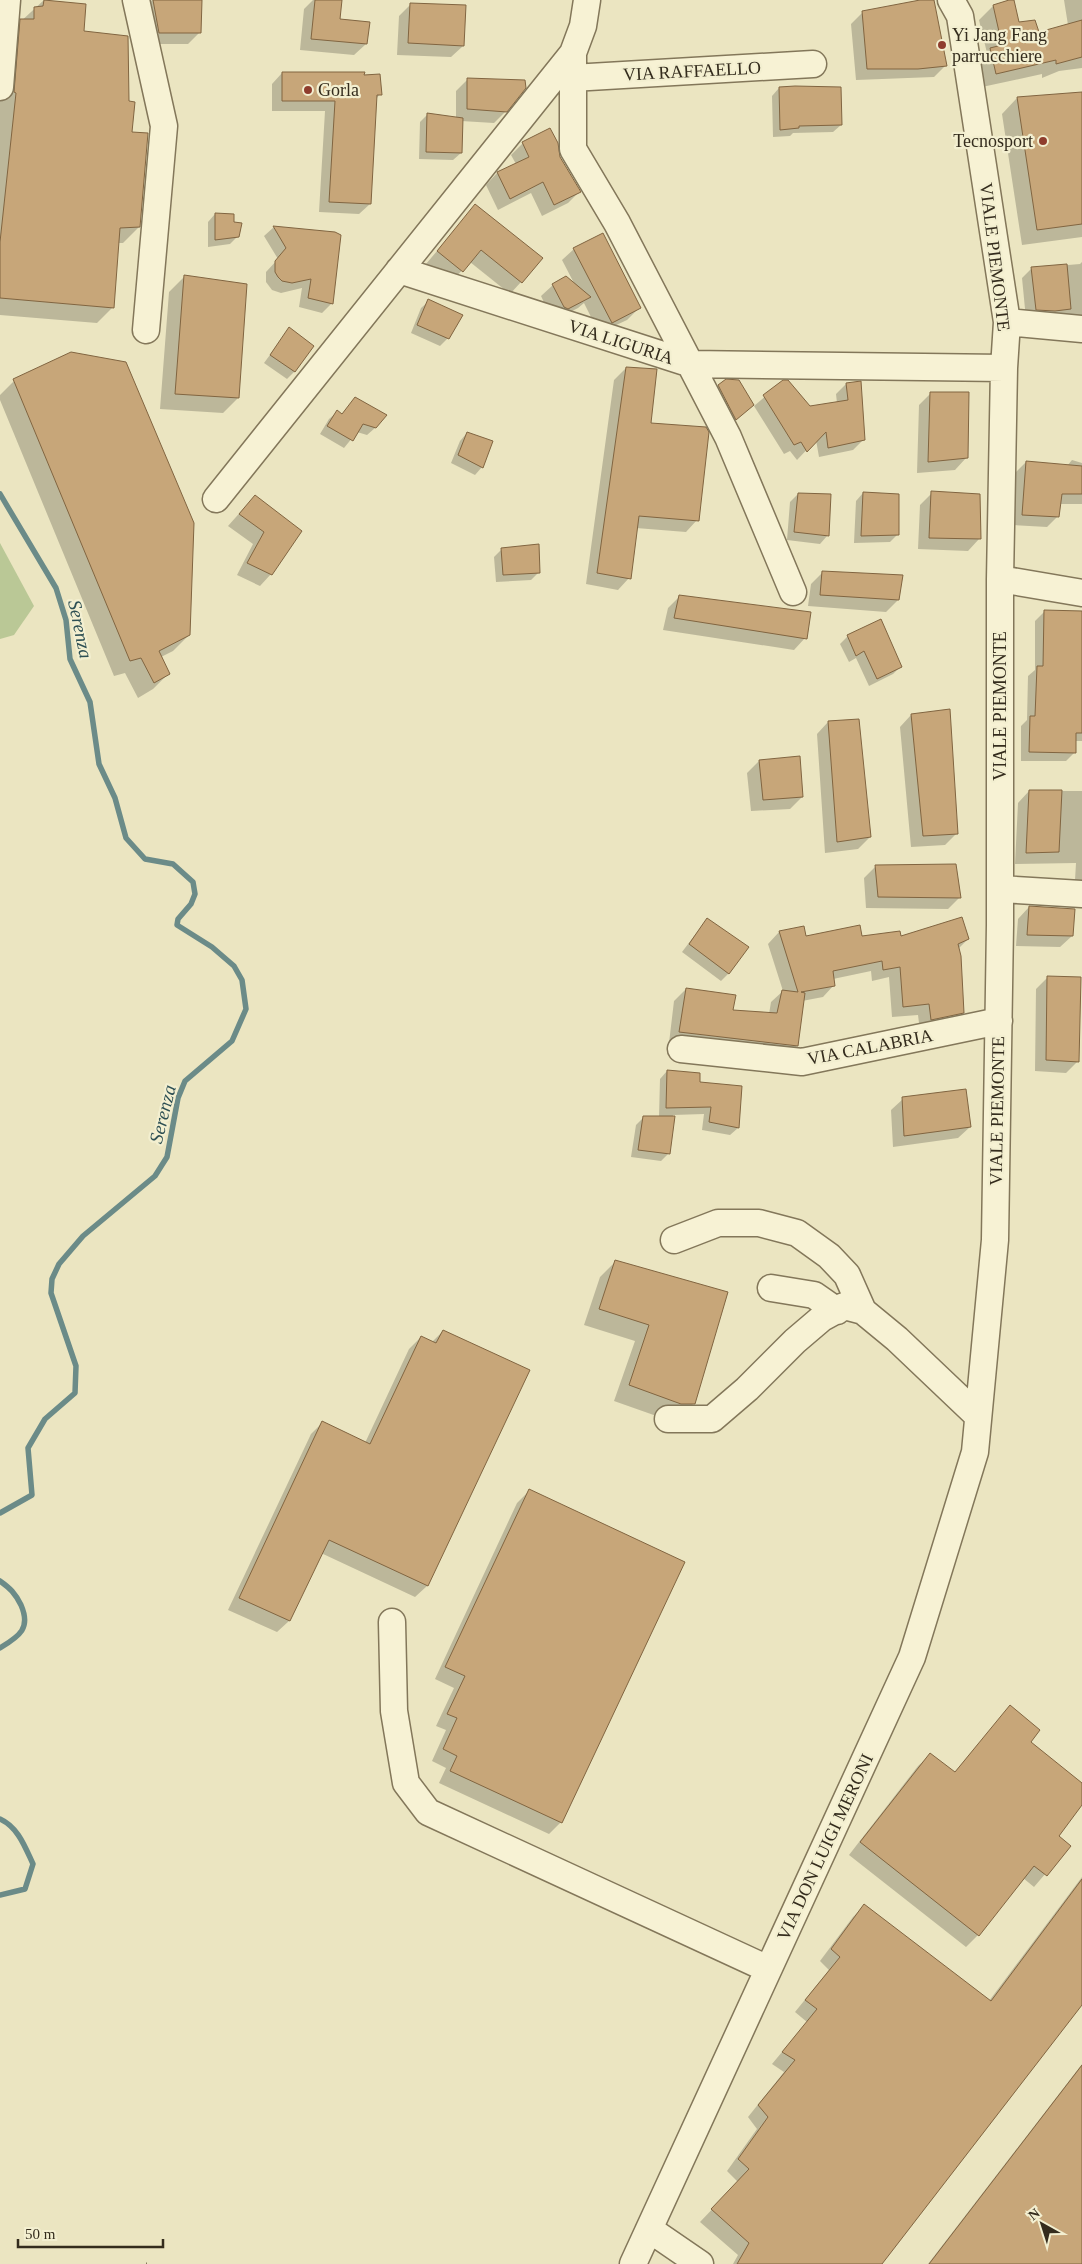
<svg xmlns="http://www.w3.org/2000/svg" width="1082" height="2264" viewBox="0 0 1082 2264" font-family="'Times New Roman',serif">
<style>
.green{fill:#bac896}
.shadow{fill:#0003}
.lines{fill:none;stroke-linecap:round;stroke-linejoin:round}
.stream{stroke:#6b8b88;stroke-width:5.5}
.building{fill:#c7a679;stroke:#816541}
.minor-casing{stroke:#83775a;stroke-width:29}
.path{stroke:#83775a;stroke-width:3;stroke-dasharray:4 2.5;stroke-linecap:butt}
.minor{stroke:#f7f2d4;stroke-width:26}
.poi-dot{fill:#8f3d2d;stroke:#f3efd0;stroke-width:2}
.labels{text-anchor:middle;stroke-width:4.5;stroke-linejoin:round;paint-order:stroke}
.poi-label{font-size:18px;fill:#342c1d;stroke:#f3efd0;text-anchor:start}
.street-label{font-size:18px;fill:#342c1d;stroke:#f3efd0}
.water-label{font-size:19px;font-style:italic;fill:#2d4f53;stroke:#f3efd0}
</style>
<rect width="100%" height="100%" fill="#ebe5c1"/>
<!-- green -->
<path class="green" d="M0,543L34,606L14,635L0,639Z"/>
<!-- shadow -->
<path class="shadow" d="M44,0L84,5L82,32L130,133L139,227L123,243H117L113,307L97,323L0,315V92L5,36Z
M152,0H201L200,32L188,44H147L142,10Z
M313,0H341L339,20L366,44L354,55L300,50L304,9Z
M926,0H933L945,66L934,77L856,80L851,24L863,12Z
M1064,0H1082V68L1059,71L1042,78V74L982,87L976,63L987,53L979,20L993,6L1018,24L1038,33L1068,25Z
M411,4L463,46L451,57L397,55L399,16Z
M282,73L363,77L380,94L376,99L370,204L359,214L319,212L325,111H272V84Z
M468,79L506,111L494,123L461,121V153L453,160L419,159L420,122L428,114L456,118V91Z
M779,88L841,125L833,132L793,133L790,136L773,137L772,96Z
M1082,93V237L1022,245L1002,114L1017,98Z
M523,143L559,157L579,192L568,203L542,216L531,193L498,210L486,185L497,173L516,164L511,155Z
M475,206L521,282L510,294L470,262L450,283L426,264Z
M215,214L232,223L238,236L230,244L208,247V222Z
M274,227L332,303L322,313L299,307L302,288L281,293L272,290L266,282V272L278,259L264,236Z
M574,249L639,308L627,320L599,333L584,303L578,308L555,320L552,319L541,296L553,285H575L562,260Z
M1082,262V328L1026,319L1022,278L1032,268L1080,264Z
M184,277L238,398L223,413L160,409L169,292Z
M429,301L448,338L440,346L411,333L421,308Z
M289,329L295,371L287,379L264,363Z
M626,368L650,424L697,520L686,532L636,528L629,578L618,590L586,584L614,380Z
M14,381L189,635L173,651L161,657L168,674L153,689L138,698L125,673L114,676L0,400V395Z
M783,381L810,407L837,403L836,394L846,384L860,383L863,440L853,450L819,457L816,440L797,460L790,451L784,454L754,406Z
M719,386L744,413L728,426L711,394Z
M931,393L966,458L955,470L917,473L919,405Z
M355,399L375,428L367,435L357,432L344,448L320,434L329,419L337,412L341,415Z
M467,433L482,467L475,475L451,463L460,441Z
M1072,460L1082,463V504H1059L1058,516L1047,527L1013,525L1016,472L1026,462L1067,466Z
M863,493L898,534L890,542L854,543L856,501Z
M932,493L979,495V539L968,551L918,549L920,505Z
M798,494L830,495L827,536L820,544L787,540L790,502Z
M244,508L301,531L271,574L260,586L237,575L253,544L228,526Z
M502,549L538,573L531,580L496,582L494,557Z
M823,572L898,600L886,612L808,606L811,584Z
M680,596L805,638L794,650L663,630L668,608Z
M1044,612H1082V741H1075V752L1066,761H1021V726L1027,720L1028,676L1035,670V621Z
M848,636L900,667L893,674L869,686L856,658L849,662L840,644Z
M911,715L956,834L945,845L911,847L900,727Z
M828,722L870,837L858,849L825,853L817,734Z
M759,761L802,797L790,809L751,811L747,773Z
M1029,791H1082V880H1075L1076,863L1015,864L1018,803Z
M876,866L960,897L948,909L866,908L864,878Z
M1029,907L1072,936L1060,947L1016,946L1018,919Z
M707,919L729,973L721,981L682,952Z
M779,932L805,938L968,939L958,949L963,1012L951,1024L920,1031L918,1015L892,1017L889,977L872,981L871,971L833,979L834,985L823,997L802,1001L797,1046L785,1057L669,1043L674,1001L686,989L731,1011L769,1014L771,1002L783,991L768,944Z
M1048,977L1078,1061L1066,1073L1035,1071L1036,989Z
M667,1071L699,1083L738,1128L730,1135L702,1130L704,1114L673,1115L668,1154L661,1161L631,1157L636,1125L644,1117H659L660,1079Z
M903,1099L970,1127L958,1138L893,1147L891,1110Z
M616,1261L694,1403L678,1419H665L614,1401L635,1341L584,1325L600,1277Z
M443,1331L528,1371L427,1586L415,1597L321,1553L289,1621L277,1632L228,1610L311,1434L323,1422L365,1443L409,1349L421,1337L432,1342Z
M529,1491L561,1822L549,1834L439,1783L446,1768L432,1761L446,1730L436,1726L454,1688L435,1679L517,1503Z
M1010,1707L1030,1742L1082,1785V1803L1057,1837L1069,1846L1034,1887L1023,1878L978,1935L966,1947L849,1855L918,1766L930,1755L954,1773Z
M1082,1877V2003L881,2264H733L738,2255L700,2222L738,2182L727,2171L757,2129L748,2117L784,2072L772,2064L807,2022L795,2012L829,1970L820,1961L853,1917L864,1906L989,2001Z
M1082,2064V2264H928Z"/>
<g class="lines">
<!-- stream -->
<path class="stream" d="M0,494L56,588L66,620L70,659L90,702L99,764L115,798L126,838L145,859L173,864L193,882L195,894L191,904L178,919L177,925L212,947L234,966L242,980L246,1009L232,1041L185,1081L178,1098L167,1157L155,1176L83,1236L59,1264L52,1279L51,1293L76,1366L75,1393L45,1419L28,1448L32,1495L0,1513
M0,1581C10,1588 15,1593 21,1605C31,1628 20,1636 0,1648
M0,1819C18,1827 25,1847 33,1864L25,1889L0,1895"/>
</g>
<!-- building -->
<path class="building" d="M44,0L86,4L84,31L128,36L129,101L135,102L132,132L148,133L140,227L120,228L114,308L0,298V242L16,93L14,92L20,19H34V7L43,6Z
M153,0H202L201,33H159Z
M315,0H342L340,19L370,22L367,44L311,39Z
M920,0H934L947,66L918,69H867L862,11Z
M1009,0H1014L1019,22L1035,20L1039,32L1082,20V57L1056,64V60L996,74L990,48L1002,45L993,5Z
M410,3L466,5L464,46L408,43Z
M282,72H365L364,75L380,74L382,95H377L371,204L329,202L335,101H282Z
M467,78L525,80L526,88L507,112L467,109Z
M795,86L841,87L842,125L799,126V128L780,130L779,87Z
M1082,92V224L1037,230L1017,97Z
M427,113L463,118L462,153L426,152Z
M550,128L558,143L560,157L581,192L554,205L543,182L510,199L497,172L529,157L522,142Z
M475,204L543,258L522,283L481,250L463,272L437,251Z
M215,213L234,214V222L242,223L239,237L215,240Z
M273,226L335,232L341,235L333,304L308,298L311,279L292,283L282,281L278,277L275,272V261L286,248Z
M603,233L641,308L612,323L573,248Z
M1067,264L1071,309L1055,311L1036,310L1031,267Z
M184,275L247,284L239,398L175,394Z
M566,276L591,297L568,309L564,307L552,284Z
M428,299L463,315L449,339L417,325Z
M289,327L314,346L295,372L270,355Z
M71,352L126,362L194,523L190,635L159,651L170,674L154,683L141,658L130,661L13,379Z
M626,367L657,369L651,423L706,427L709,432L699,521L639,516L631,579L597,573Z
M726,379L739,380L754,405L736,420L718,385Z
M783,380H788L810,406L848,400L846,383L861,381L865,440L828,448L826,432L807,452L801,442L794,445L763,395Z
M930,392H969L968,458L928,462Z
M355,397L387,415L376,428L363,424L353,441L327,426L337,410L342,414Z
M467,432L493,441L483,468L458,455Z
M1026,461L1082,466V494H1062L1059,517L1022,515Z
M931,491L980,494L981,539L929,538Z
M863,492L899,494V535L861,536Z
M798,493L831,494L829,536L794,532Z
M255,495L302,531L272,575L247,563L264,532L239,514Z
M539,544L540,573L503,575L501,548Z
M822,571L903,575L899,600L820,595Z
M679,595L811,612L807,639L674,618Z
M1044,610L1082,611V733H1076V753L1029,752L1030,716H1035L1037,666H1043Z
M881,619L902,667L877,679L864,651L856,656L847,635Z
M950,709L958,834L923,836L911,714Z
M859,719L871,837L837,842L828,721Z
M800,756L803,797L763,800L759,760Z
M1029,790H1062L1059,852L1026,853Z
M956,864L961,898L878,897L875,865Z
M1029,906L1075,909L1073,936L1027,935Z
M962,917L969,939L958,944L961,956L964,1013L931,1020L929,1004L903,1007L900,967L883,970L882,961L833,971L835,986L801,992L805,993L798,1046L679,1032L686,988L736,995L733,1010L777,1013L782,990L798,992L779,931L804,926L806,936L860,925L862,936L900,931L901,936Z
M707,918L749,947L729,974L689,944Z
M1047,976L1081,977L1079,1062L1046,1060Z
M667,1070L700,1073V1082L742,1086L739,1128L709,1122L711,1107L666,1108Z
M966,1089L971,1127L904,1136L902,1097Z
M643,1116H675L670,1154L638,1150Z
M615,1260L728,1292L695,1404H681L629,1385L649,1325L599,1309Z
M443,1330L530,1370L428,1586L329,1540L290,1621L239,1598L322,1421L370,1444L421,1336L436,1343Z
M529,1489L685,1562L562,1823L450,1771L457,1756L443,1749L457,1718L447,1714L465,1676L445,1667Z
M1010,1705L1040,1730L1031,1742L1082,1783V1805L1059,1836L1071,1846L1047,1876L1034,1866L979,1936L860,1842L930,1753L955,1772Z
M1082,1879V2005L882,2264H737L749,2243L711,2209L749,2169L738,2159L768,2117L758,2105L795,2060L782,2052L817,2009L805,2000L840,1957L831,1949L864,1904L991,2001Z
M1082,2065V2264H929Z"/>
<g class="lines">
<defs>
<path id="minor" d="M136,0L164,126L146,330
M573,53V149L617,223L728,437L793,592
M572,78L813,64
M0,87L7,0
M399,270L691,364L1004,368
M1007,322L1082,329
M216,499L573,53L583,26L587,0
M1000,579L1082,593
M1000,889L1082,894
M681,1049L802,1062L999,1021
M674,1240L718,1223H759L797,1233L829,1256L847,1275L863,1311
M771,1288L814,1295L837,1311
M668,1419H712L747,1389L795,1341L822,1318L844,1306L863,1311L897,1339L978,1416
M392,1622L394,1711L406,1783L428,1812L768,1969
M649,2229L700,2264
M633,2264L912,1657L975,1452L995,1240L1000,925V579L1004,368L1007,322L960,16L951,0"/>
</defs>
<!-- minor casing -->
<use href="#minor" class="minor-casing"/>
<!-- path -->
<path class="path" d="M146,2264H147"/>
<!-- minor -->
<use href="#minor" class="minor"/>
</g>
<!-- markers -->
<g class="poi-dot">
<circle cx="942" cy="45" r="5"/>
<circle cx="308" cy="90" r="5"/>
<circle cx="1043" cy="141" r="5"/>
</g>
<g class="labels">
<!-- poi labels -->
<g class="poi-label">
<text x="952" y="41">Yi Jang Fang<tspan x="952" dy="21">parrucchiere</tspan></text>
<text x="318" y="96">Gorla</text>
<text x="1033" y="147" text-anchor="end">Tecnosport</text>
</g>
<!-- street labels -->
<g class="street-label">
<text transform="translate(692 71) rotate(-3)" y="6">VIA RAFFAELLO</text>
<text transform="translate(995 257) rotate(83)" y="6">VIALE PIEMONTE</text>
<text transform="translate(621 342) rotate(18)" y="6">VIA LIGURIA</text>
<text transform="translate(1000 706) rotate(-90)" y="6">VIALE PIEMONTE</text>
<text transform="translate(870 1047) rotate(-11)" y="6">VIA CALABRIA</text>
<text transform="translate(997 1111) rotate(-89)" y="6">VIALE PIEMONTE</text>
<text transform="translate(825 1847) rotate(-65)" y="6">VIA DON LUIGI MERONI</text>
</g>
<!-- water labels -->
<g class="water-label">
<text transform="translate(81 629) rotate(78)" y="7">Serenza</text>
<text transform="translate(162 1114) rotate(-76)" y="7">Serenza</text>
</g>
</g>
<!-- north arrow -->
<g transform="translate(1042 2224) rotate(321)" stroke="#f3efd0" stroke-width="4" paint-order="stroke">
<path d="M0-4L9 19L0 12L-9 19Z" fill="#342c1d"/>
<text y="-8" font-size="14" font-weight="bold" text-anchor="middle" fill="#342c1d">N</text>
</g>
<!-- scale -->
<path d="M18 2239v8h145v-8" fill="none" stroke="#342c1d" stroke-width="2.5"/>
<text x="25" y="2239" font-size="15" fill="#342c1d" stroke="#f3efd0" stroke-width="4" paint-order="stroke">50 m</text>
</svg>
